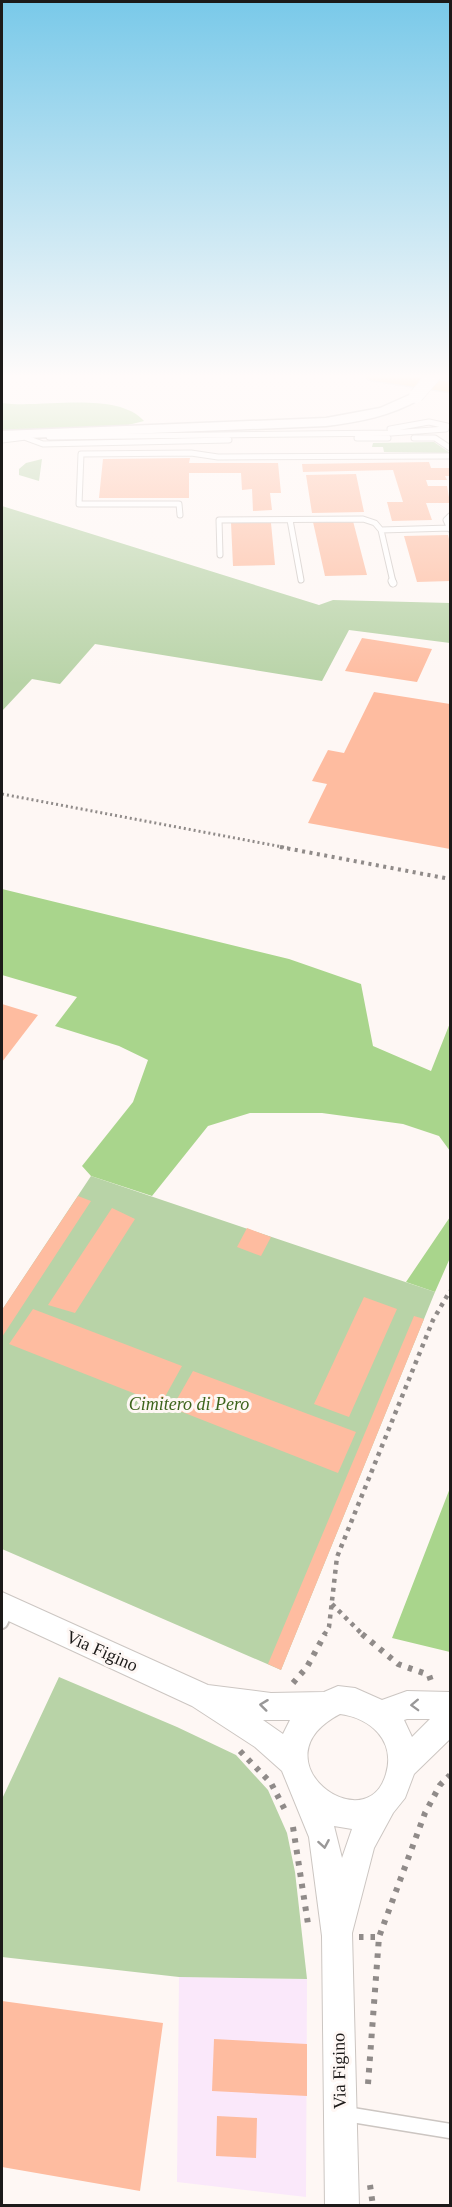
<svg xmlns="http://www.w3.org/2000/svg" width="452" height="2207" viewBox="0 0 452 2207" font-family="'Times New Roman',serif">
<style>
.commercial{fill:#fae8fa}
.green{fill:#b8d3a7}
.forest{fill:#a9d58c}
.building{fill:#febca0}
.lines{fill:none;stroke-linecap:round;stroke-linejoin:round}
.service-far3-casing{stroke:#ccc6c2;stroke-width:7}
.service-far2-casing{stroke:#ccc6c2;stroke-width:9}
.service-far1-casing{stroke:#ccc6c2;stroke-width:14}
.service-casing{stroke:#ccc6c2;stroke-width:17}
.minor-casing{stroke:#ccc6c2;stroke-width:2}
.tertiary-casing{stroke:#ccc6c2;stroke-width:3}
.motorway-casing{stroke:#d6d6d6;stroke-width:3}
.path-far3{stroke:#908b89;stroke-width:3;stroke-dasharray:2 3;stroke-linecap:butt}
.path-far2{stroke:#908b89;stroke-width:4;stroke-dasharray:3 4.5;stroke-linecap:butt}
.path-far1{stroke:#908b89;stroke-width:4.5;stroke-dasharray:4 5;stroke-linecap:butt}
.path{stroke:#908b89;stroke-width:6;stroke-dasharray:4.5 7;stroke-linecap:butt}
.service-far3{stroke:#fff;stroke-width:5}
.service-far2{stroke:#fff;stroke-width:7}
.service-far1{stroke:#fff;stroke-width:10}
.service{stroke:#fff;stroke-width:14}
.minor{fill:#fff;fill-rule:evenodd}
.tertiary{fill:#fff;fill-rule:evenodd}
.motorway{fill:#ffc86a;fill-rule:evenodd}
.tertiary-bridge-casing{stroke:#ccc6c2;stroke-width:15;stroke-linecap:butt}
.tertiary-bridge{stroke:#fff;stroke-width:14}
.oneway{stroke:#999898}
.labels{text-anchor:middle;stroke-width:6;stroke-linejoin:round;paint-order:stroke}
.near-park-label{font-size:18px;font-style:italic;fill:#3d641c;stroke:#fef7f4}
.near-street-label{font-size:18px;fill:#1c1a19;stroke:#fef7f4}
</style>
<rect width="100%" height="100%" fill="#fef7f4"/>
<!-- commercial -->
<path class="commercial" d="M179,1977L307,1979L306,2197L177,2182Z"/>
<!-- green -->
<path class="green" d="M434,442L450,453L384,452L383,447H372L373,443Z
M42,459L39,481L19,475V469L26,463Z
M2,506L319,605L333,600L450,603V643L349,630L322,681L95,644L60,684L32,679L2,711Z
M91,1176L435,1292L281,1670L2,1549V1310Z
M59,1677L177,1727L236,1755L268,1790L287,1833L295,1872L307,1979L179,1977L2,1957V1799Z"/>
<!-- forest -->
<path class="forest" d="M2,403C41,409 116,390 144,421L124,426L2,430Z
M2,889L289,959L361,984L373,1046L431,1071L450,1023V1151L439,1136L403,1124L322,1113H250L208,1126L152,1196L91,1176L82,1166L133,1102L148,1060L119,1046L55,1026L77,997L2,975Z
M450,1217V1258L435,1292L406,1282Z
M450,1488V1652L392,1638Z"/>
<!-- building -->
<path class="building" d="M190,458L189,463H278L281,493H270L272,510L253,511L252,489L242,490L241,473H189V498H99L103,459Z
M429,462L431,468H450V476H445L447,480H426L428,486H447L450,503H426L432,520L392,521L387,502H403L393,470L303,472L302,464Z
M356,474L364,512L312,513L306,475Z
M353,521L367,575L325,576L313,522Z
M231,523H271L275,565L233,566Z
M448,535L450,543V581L417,582L404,536Z
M362,638L432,649L417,682L345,671Z
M374,692L450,704V849L308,823L327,784L312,781L328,750L344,753Z
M2,1004L38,1015L2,1062Z
M78,1196L91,1201L2,1337V1310Z
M112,1208L135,1219L75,1313L48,1305Z
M247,1228L271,1237L261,1256L237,1247Z
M364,1297L397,1309L349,1417L314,1404Z
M33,1309L182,1366L161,1404L9,1344Z
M414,1316L424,1319L281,1670L268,1664Z
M193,1371L356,1432L338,1473L172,1408Z
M2,2001L163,2023L140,2191L2,2167Z
M214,2039L307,2044V2096L212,2091Z
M217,2116L257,2118L256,2158L216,2156Z"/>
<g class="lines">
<defs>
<path id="service-far3" d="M390,429L429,422L447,426
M24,437L43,444L229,440
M49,437L391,433L446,429L447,426
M357,438H388
M414,438H435L450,448
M2,440L26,437
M180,515L179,504H79L81,454L191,453L218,457L450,456
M450,516L446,520L450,529
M290,520L301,580
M220,555L219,520L363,519L375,523L381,530
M393,582L381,530L450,528"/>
<path id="service-far2" d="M392,581L393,583"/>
<path id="service-far1" d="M2,1623L9,1609"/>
<path id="service" d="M346,2114L450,2131"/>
<path id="minor" d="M2,1592L208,1685L271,1693L324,1692L338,1686L355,1688L382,1700L407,1691L450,1692V1739L414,1774L405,1798L393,1813L374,1848L352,1933L359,2206H325L322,1936L309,1837L282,1771L255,1747L192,1706L2,1618ZM340,1714C370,1718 396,1740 386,1774C366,1843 253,1759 340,1714ZM407,1719H430L412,1737L404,1720ZM263,1720H290L283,1734ZM334,1826L352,1829L342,1858Z"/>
<path id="tertiary" d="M416,392L422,396L420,399C391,416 359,422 326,426L2,439V431L326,418L380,408Z"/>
<path id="motorway" d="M362,375H404L450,382V392L370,380Z"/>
</defs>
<!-- service-far3 casing -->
<use href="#service-far3" class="service-far3-casing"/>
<!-- service-far2 casing -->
<use href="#service-far2" class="service-far2-casing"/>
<!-- service-far1 casing -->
<use href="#service-far1" class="service-far1-casing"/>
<!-- service casing -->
<use href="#service" class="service-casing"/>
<!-- minor casing -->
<use href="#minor" class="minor-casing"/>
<!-- tertiary casing -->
<use href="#tertiary" class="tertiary-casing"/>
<!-- motorway casing -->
<use href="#motorway" class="motorway-casing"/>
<!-- path-far3 -->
<path class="path-far3" d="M2,794L288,848"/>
<!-- path-far2 -->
<path class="path-far2" d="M280,847L450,879"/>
<!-- path-far1 -->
<path class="path-far1" d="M332,1604L363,1635
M324,1635L329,1627L337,1557L433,1320L450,1291"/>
<!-- path -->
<path class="path" d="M362,1634L398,1664L429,1675L432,1684
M293,1683L307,1667L325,1634
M240,1751L271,1783L286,1812
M293,1827L308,1924
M359,1937H379
M368,2084L379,1937L425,1813L440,1785L450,1775
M370,2185L373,2206"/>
<!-- service-far3 -->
<use href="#service-far3" class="service-far3"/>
<!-- service-far2 -->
<use href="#service-far2" class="service-far2"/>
<!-- service-far1 -->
<use href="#service-far1" class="service-far1"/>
<!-- service -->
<use href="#service" class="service"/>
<!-- minor -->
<use href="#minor" class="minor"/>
<!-- tertiary -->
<use href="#tertiary" class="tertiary"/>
<!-- motorway -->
<use href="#motorway" class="motorway"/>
<defs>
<path id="tertiary-bridge" d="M416,396L434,375"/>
</defs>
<!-- tertiary-bridge casing -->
<use href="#tertiary-bridge" class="tertiary-bridge-casing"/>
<!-- tertiary-bridge -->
<use href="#tertiary-bridge" class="tertiary-bridge"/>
</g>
<!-- one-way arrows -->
<defs><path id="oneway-chevron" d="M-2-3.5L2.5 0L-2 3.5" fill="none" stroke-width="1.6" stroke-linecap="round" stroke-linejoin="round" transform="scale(1.5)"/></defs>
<g class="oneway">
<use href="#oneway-chevron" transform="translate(264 1705) rotate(-173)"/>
<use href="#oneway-chevron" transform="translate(415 1705) rotate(178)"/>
<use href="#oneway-chevron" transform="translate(324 1844) rotate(80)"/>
</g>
<!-- sky -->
<linearGradient id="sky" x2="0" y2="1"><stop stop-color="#79c9e9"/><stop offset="0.55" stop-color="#fffbfa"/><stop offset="1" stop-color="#fffbfa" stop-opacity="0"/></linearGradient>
<rect width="452" height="684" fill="url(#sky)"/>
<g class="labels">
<!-- near-park labels -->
<g class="near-park-label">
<text x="189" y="1410">Cimitero di Pero</text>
</g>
<!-- near-street labels -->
<g class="near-street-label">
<text transform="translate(102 1651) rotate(24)" y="6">Via Figino</text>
<text transform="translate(339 2071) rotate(-91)" y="6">Via Figino</text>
</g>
</g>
<!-- border -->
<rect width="452" height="2207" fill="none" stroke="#1c1a19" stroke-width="6"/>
</svg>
